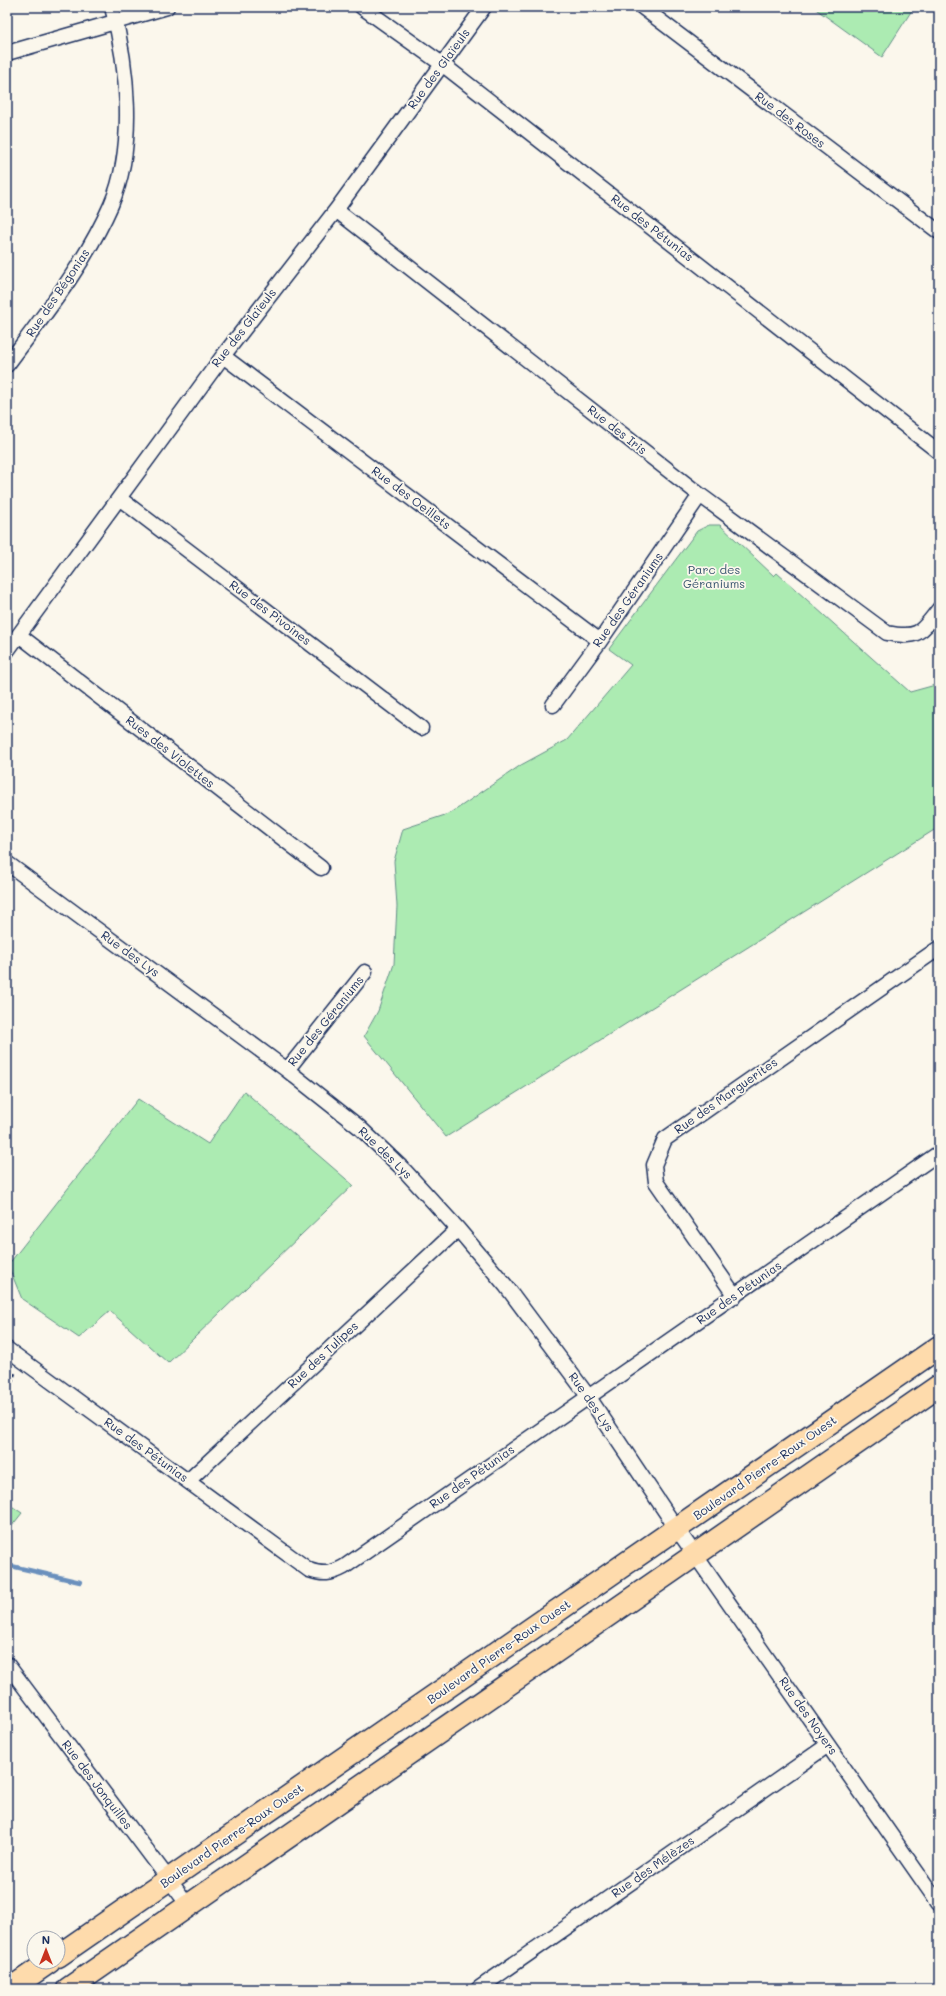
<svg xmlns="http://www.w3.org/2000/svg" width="946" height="1996" viewBox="0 0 946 1996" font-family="Mali,sans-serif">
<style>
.green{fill:#acebb2;stroke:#648d88}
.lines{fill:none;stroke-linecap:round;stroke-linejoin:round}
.stream{stroke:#6b90bd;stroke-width:4.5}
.minor-casing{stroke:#1b2f5e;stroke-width:17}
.primary-casing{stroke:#1b2f5e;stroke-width:25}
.path{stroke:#1b2f5e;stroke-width:2.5;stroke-dasharray:3 3;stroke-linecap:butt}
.minor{stroke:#fbf7ec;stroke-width:14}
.primary{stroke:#fedbac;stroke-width:22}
.labels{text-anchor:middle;stroke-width:3.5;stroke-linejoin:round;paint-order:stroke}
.street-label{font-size:12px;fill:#1b2f5e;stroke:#fbf7ec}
.park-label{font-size:12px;fill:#38556f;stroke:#fbf7ec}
</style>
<rect width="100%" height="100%" fill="#fbf7ec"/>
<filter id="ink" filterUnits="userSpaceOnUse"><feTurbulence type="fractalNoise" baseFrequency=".025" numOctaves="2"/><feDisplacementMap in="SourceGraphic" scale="8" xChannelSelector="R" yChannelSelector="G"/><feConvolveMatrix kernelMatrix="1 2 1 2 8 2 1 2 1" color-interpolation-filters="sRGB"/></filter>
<g filter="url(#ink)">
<!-- green -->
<path class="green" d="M813,7H914L882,57Z
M709,525H720L774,576L777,573L910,692L939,684V827L446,1137L364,1036L378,1011L394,964L397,906L394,861L403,829L451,813L521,765L567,740L631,665L609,649L697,531Z
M244,1091L353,1185L168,1363L110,1311L79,1338L22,1299L8,1265L138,1099L208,1144Z
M7,1503L22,1513L7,1532Z"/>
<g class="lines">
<!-- stream -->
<path class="stream" d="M7,1565L80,1582"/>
<defs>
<path id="minor" d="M362,7L442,64L939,452
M642,7L939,232
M7,53L167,7
M336,210L700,495L887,633C918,639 921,633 939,609
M223,356L600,641
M7,365C45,314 85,264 111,205C136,147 128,66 112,7
M119,498L421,728
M19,635L321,868
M7,651L223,356L336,210L484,7
M553,705L600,641L700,495
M7,863L287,1070L359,1127L405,1171L458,1229L506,1286L588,1396L677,1529L939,1904
M287,1070L365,972
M735,1296L656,1182L654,1165L665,1139L939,948
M7,1349L309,1570C323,1575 331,1574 344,1567L939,1153
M188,1481L458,1229
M7,1664L188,1905
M478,1989L828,1745"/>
<path id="primary" d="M58,1956L939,1347
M10,1989L49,1962
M68,1989L939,1386"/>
</defs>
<!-- minor casing -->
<use href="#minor" class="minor-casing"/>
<!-- primary casing -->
<use href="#primary" class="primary-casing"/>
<!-- path -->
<path class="path" d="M7,1399L15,1373"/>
<!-- minor -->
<use href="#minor" class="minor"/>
<!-- primary -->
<use href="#primary" class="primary"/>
</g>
</g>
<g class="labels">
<!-- street labels -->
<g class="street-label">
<text transform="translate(439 69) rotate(-54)" y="4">Rue des Glaïeuls</text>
<text transform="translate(790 120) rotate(37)" y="4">Rue des Roses</text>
<text transform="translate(652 228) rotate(38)" y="4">Rue des Pétunias</text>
<text transform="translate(58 293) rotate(-56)" y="4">Rue des Bégonias</text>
<text transform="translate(244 328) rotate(-52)" y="4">Rue des Glaïeuls</text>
<text transform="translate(617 430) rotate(38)" y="4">Rue des Iris</text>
<text transform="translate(411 498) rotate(37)" y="4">Rue des Oeillets</text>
<text transform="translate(628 600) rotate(-55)" y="4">Rue des Géraniums</text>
<text transform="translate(270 613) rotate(37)" y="4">Rue des Pivoines</text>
<text transform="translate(170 752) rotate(38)" y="4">Rues des Violettes</text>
<text transform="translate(130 954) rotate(36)" y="4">Rue des Lys</text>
<text transform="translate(326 1021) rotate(-51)" y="4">Rue des Géraniums</text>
<text transform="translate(726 1096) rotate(-35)" y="4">Rue des Marguerites</text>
<text transform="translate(385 1153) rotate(44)" y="4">Rue des Lys</text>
<text transform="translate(739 1293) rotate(-35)" y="4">Rue des Pétunias</text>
<text transform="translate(323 1355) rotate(-43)" y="4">Rue des Tulipes</text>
<text transform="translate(591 1402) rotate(55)" y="4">Rue des Lys</text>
<text transform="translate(146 1450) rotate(36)" y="4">Rue des Pétunias</text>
<text transform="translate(765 1468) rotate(-35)" y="4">Boulevard Pierre-Roux Ouest</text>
<text transform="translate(472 1477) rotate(-35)" y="4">Rue des Pétunias</text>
<text transform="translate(499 1652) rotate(-35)" y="4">Boulevard Pierre-Roux Ouest</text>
<text transform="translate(808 1716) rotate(55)" y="4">Rue des Noyers</text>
<text transform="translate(97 1785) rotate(53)" y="4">Rue des Jonquilles</text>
<text transform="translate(232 1836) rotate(-35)" y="4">Boulevard Pierre-Roux Ouest</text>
<text transform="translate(653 1867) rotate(-35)" y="4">Rue des Mélèzes</text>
</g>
<!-- park labels -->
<g class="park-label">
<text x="714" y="574">Parc des<tspan x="714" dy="14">Géraniums</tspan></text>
</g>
</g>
<!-- margin -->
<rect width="946" height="1996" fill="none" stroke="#fbf7ec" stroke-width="24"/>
<rect x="12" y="12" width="922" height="1972" fill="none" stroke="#1b2f5e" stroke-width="1.5" filter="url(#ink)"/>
<!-- north arrow -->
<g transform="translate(46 1950)"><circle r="19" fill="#fbf7ec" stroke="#a1a7b3"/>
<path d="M0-3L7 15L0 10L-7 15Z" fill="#c8321e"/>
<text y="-6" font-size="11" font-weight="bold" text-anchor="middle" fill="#1b2f5e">N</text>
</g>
</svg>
